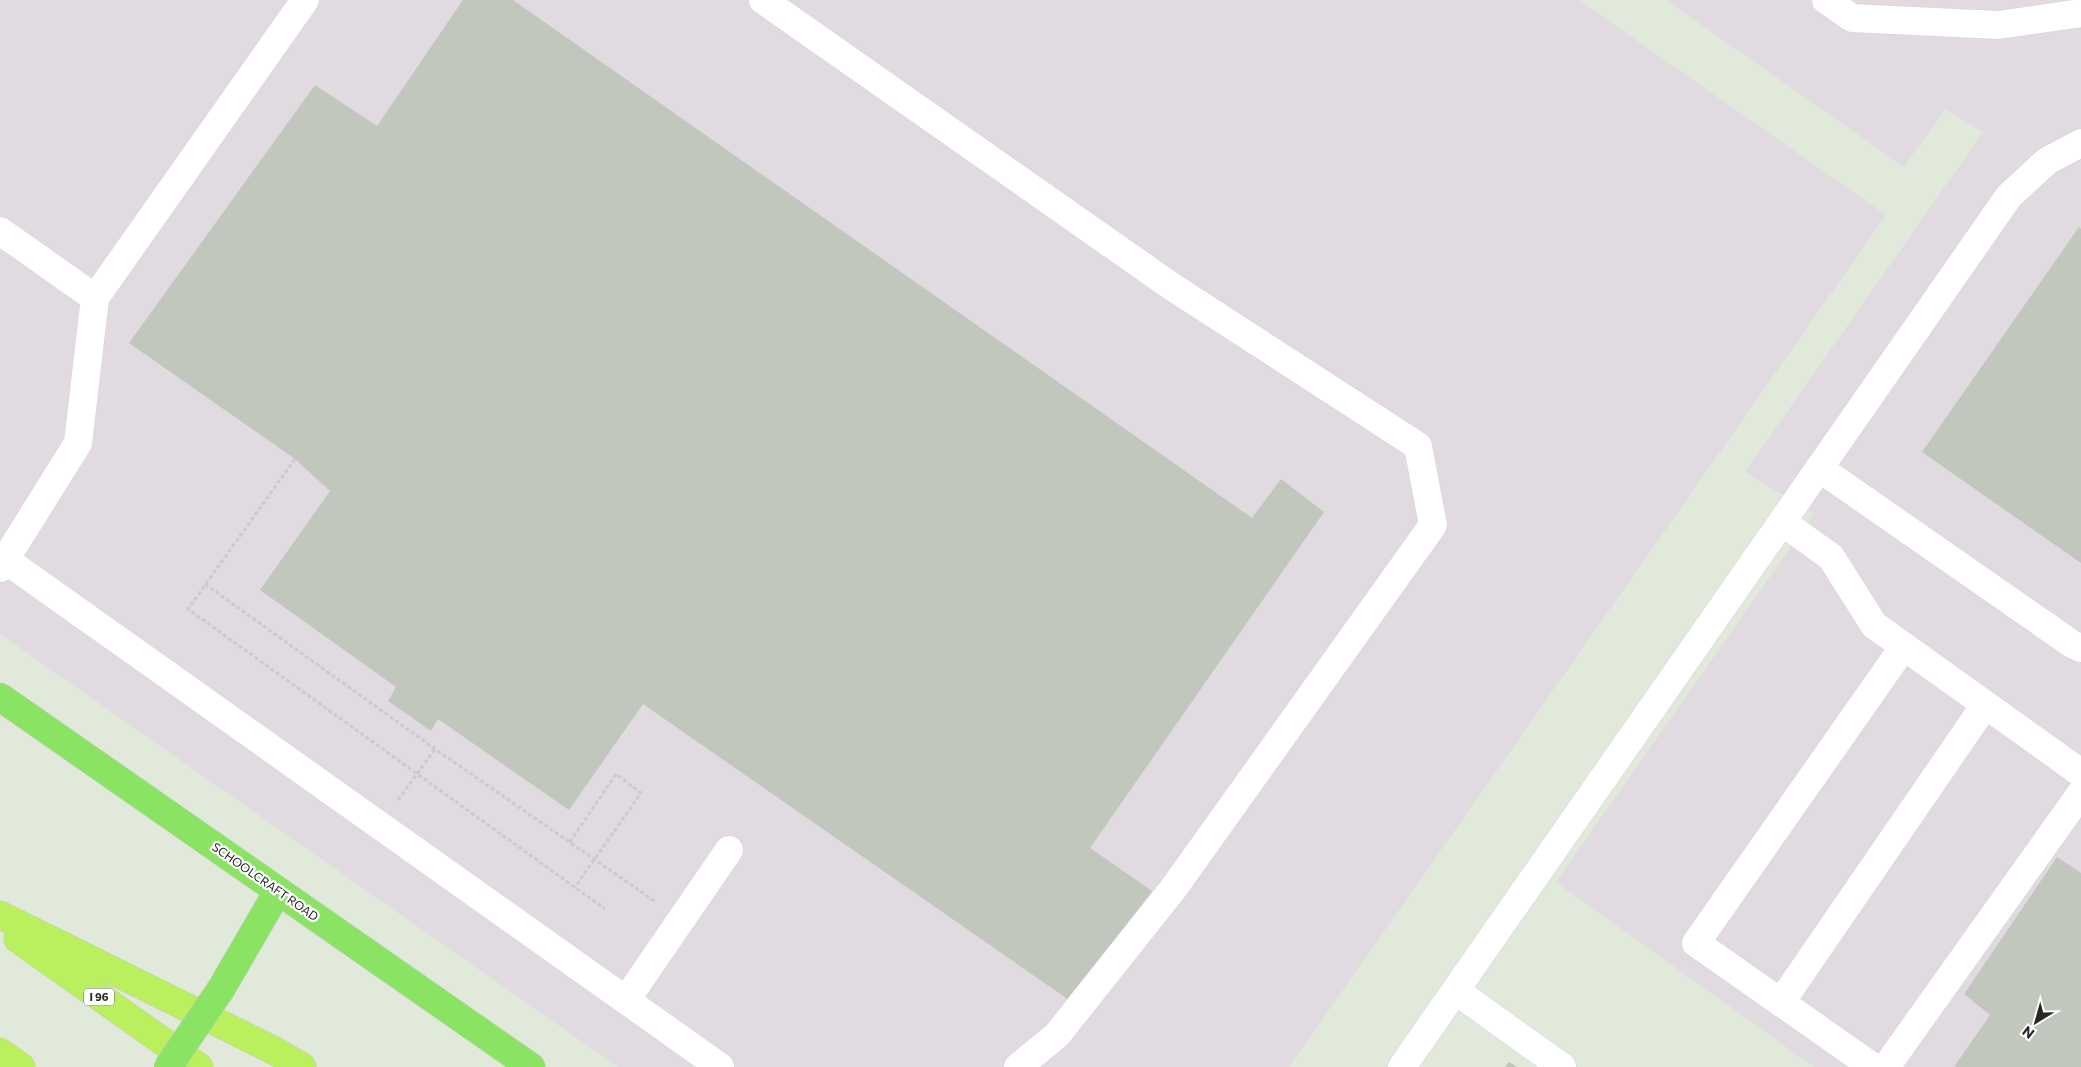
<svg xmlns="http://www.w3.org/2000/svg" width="2081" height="1067" viewBox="0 0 2081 1067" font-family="Commissioner,sans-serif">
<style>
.industrial{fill:#e1dae0}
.building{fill:#c1c7bc}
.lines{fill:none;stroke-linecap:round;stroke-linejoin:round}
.minor-casing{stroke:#dbcfdf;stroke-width:29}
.major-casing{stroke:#cbcbcb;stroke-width:29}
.highway-casing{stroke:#cbcbcb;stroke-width:29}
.path{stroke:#cbcbcb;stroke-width:3;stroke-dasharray:4 2.5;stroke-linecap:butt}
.minor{stroke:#fff;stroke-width:28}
.major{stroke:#8be364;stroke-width:28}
.highway{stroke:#baef5e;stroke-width:28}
.major-bridge-casing{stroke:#cbcbcb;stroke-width:29;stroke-linecap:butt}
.major-bridge{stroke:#8be364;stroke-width:28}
.labels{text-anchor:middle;stroke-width:4.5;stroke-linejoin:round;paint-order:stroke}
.shield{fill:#fff;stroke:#686868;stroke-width:1}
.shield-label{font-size:11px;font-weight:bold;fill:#272727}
.street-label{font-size:12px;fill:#272727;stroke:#fff}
</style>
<rect width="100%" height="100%" fill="#e1e9da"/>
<!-- industrial -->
<path class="industrial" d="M0,0H1579L1886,215L1289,1067H618L0,634Z
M1666,0H2081V1067H1814L1556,882L1814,514L1745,472L1983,132L1945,109L1904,167Z"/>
<!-- building -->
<path class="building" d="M463,0H513L1252,518L1281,479L1324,512L1090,848L1152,891L1069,1000L643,704L569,810L438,719L431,731L388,701L396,687L260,590L330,491L295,459L129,343L315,85L377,126Z
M2079,227L2081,229V563L1922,452Z
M2057,857L2081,873V1067H1954L1990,1015L1964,994Z
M1509,1062L1517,1067H1505Z"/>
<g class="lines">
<defs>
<path id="minor" d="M763,0L1171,286L1418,446L1433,525L1173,889L1057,1035L1018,1067
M1826,0L1852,18L1998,25L2081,13
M0,231L95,298
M1819,468L2072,644L2081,648
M1782,522L1831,557L1874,625L2081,773
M0,556L720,1067
M0,568L78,443L95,298L305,0
M1456,991L1562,1067
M626,1000L729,850
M1781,1002L1985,705
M1402,1067L2009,196L2047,161L2081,143
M1873,1067L1696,943L1904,646
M1886,1067L2081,793"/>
<path id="major" d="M0,697L531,1067
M221,989L278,891"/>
<path id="highway" d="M0,915L275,1051L302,1067
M18,939L199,1067
M0,1052L21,1067"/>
</defs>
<!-- minor casing -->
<use href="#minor" class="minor-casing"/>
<!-- major casing -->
<use href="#major" class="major-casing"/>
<!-- highway casing -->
<use href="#highway" class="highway-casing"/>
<!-- path -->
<path class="path" d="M295,459L188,609L605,909
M205,584L435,749L656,902
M398,800L435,749
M570,842L616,774L641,793L575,887"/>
<!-- minor -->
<use href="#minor" class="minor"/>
<!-- major -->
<use href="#major" class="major"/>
<!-- highway -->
<use href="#highway" class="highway"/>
<defs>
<path id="major-bridge" d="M168,1067L221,989"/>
</defs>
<!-- major-bridge casing -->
<use href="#major-bridge" class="major-bridge-casing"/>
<!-- major-bridge -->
<use href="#major-bridge" class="major-bridge"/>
</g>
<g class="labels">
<!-- shield labels -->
<rect class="shield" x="84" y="988.5" width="30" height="17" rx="4"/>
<g class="shield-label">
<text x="99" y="1001">I 96</text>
</g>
<!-- street labels -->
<g class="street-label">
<text transform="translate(265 882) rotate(35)" y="4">SCHOOLCRAFT ROAD</text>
</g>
</g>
<!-- north arrow -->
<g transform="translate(2036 1022) rotate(217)" stroke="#ffffff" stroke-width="4" paint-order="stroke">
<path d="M0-4L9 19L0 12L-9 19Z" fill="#272727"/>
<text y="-8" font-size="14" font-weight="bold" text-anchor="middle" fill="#272727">N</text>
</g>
</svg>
